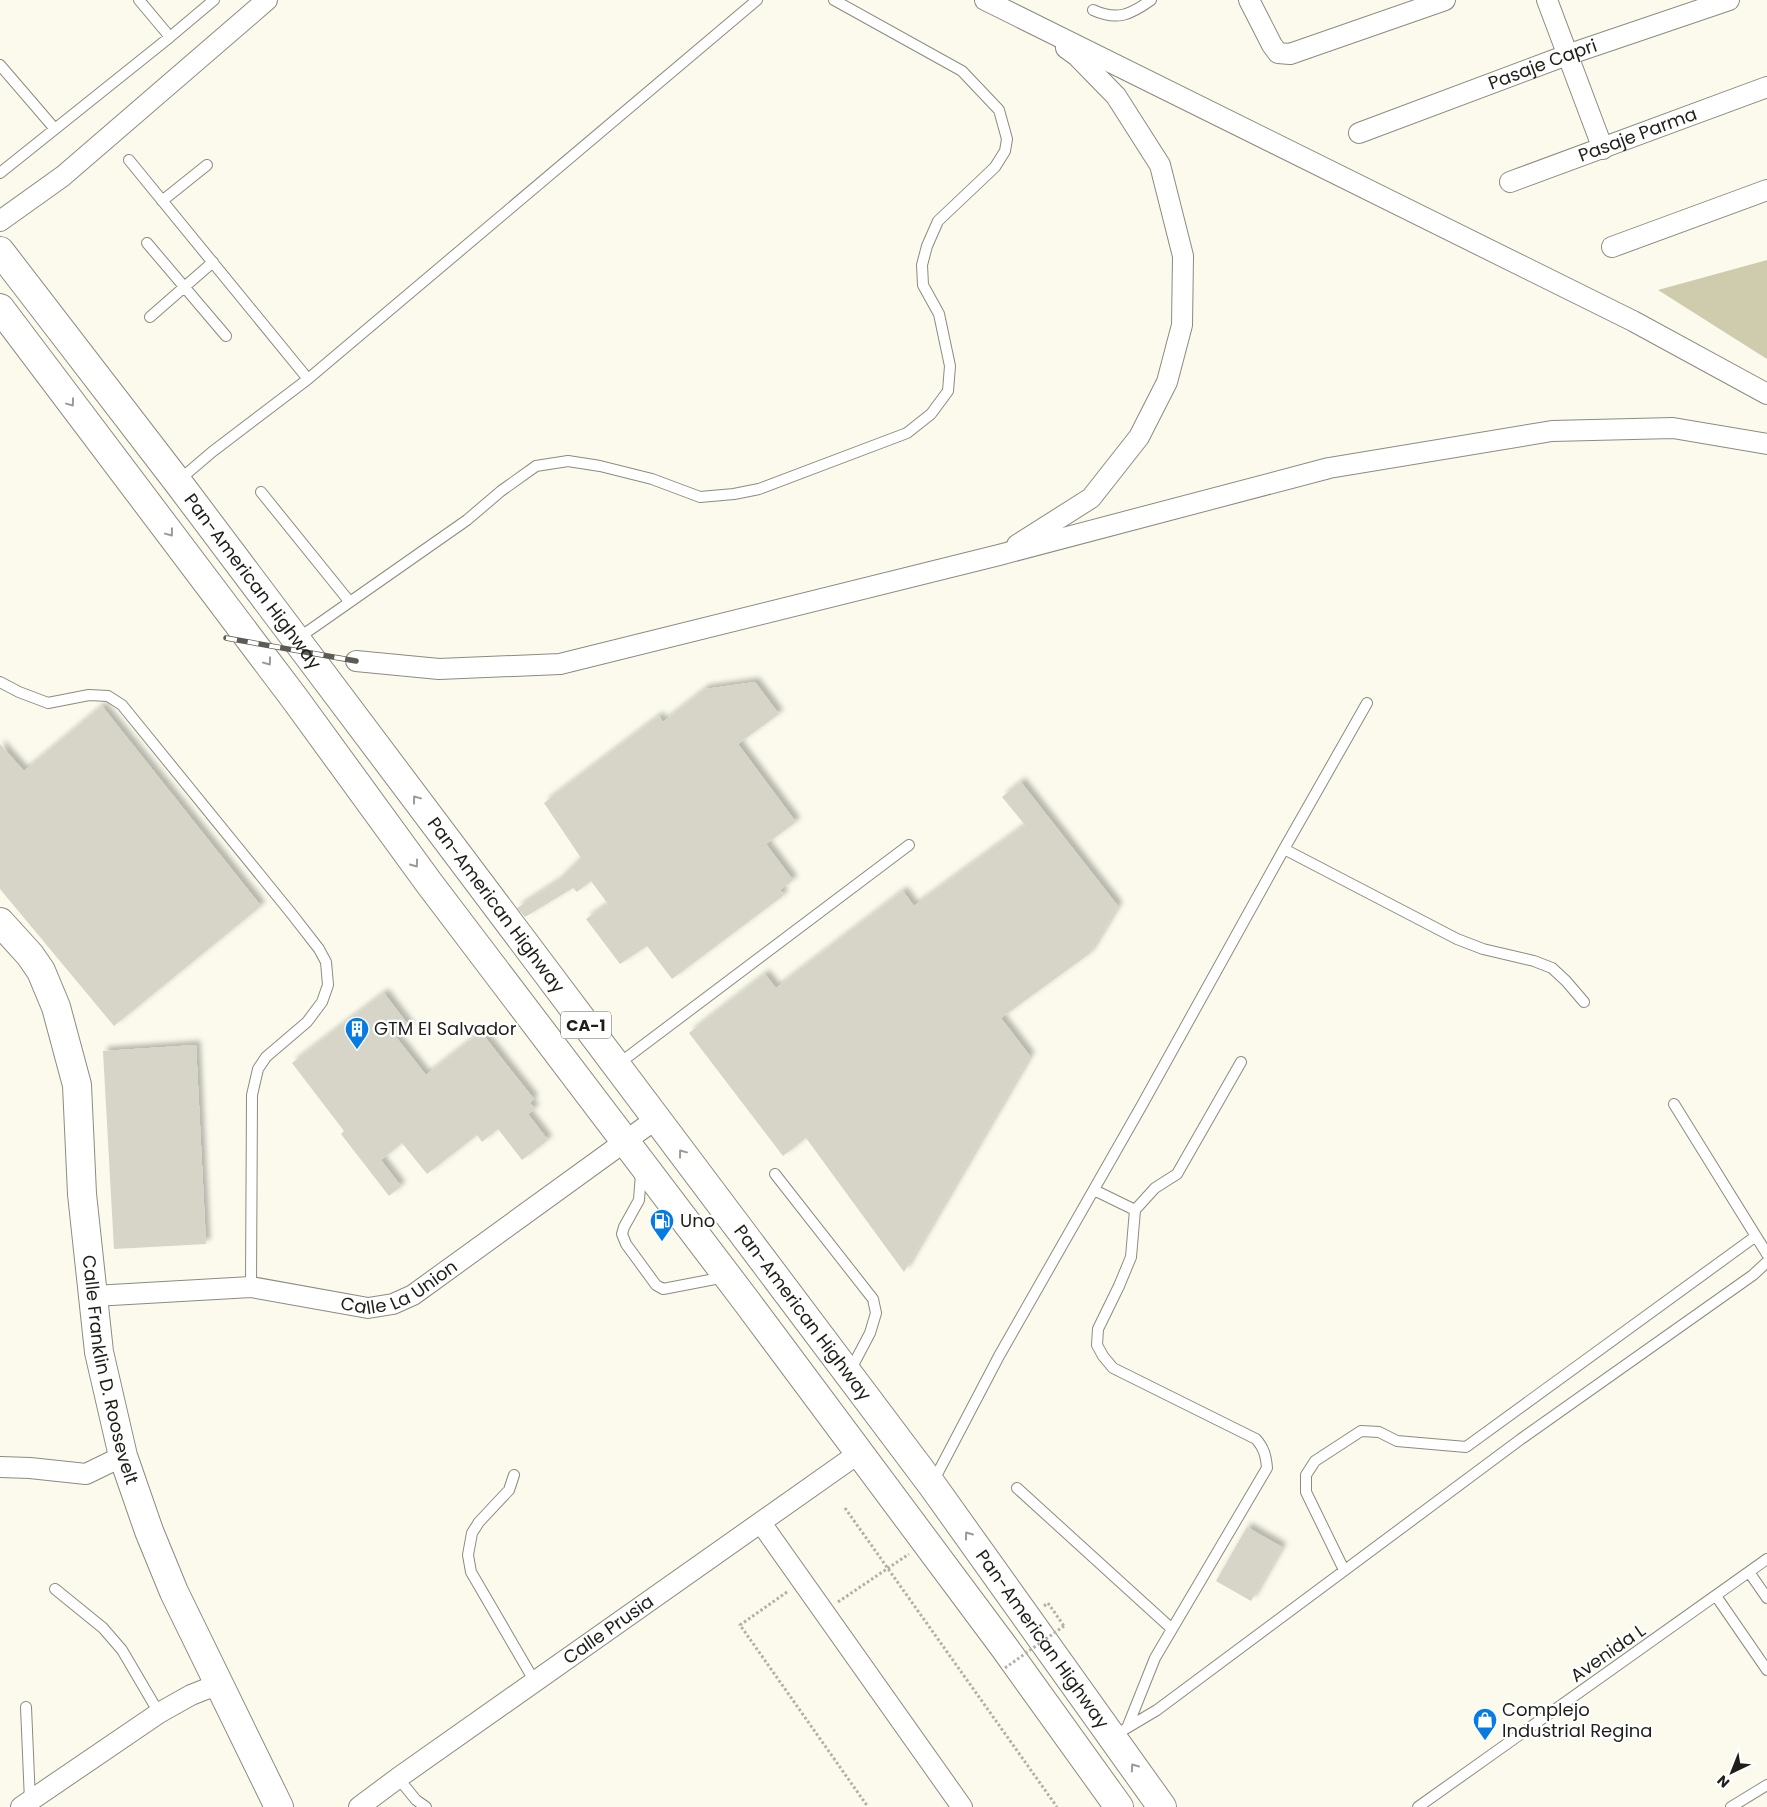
<svg xmlns="http://www.w3.org/2000/svg" width="1767" height="1807" viewBox="0 0 1767 1807" font-family="Poppins,sans-serif">
<style>
.green{fill:#ceccad}
.building{fill:#d6d5c8;filter:url(#shadow)}
.lines{fill:none;stroke-linecap:round;stroke-linejoin:round}
.lane-casing{stroke:#8c8b7f;stroke-width:12}
.street-casing{stroke:#8c8b7f;stroke-width:22}
.secondary-casing{stroke:#8c8b7f;stroke-width:30}
.highway-casing{stroke:#8c8b7f;stroke-width:30}
.path{stroke:#b1b0a5;stroke-width:3;stroke-dasharray:2.5 2.5;stroke-linecap:butt}
.lane{stroke:#fff;stroke-width:10}
.street{stroke:#fff;stroke-width:20}
.secondary{stroke:#fff;stroke-width:28}
.highway{stroke:#fff;stroke-width:28}
.rail-casing{stroke:#5c5b54;stroke-width:5.5}
.rail{stroke:#fff;stroke-width:4;stroke-dasharray:11;stroke-linecap:butt}
.path-bridge{stroke:#b1b0a5;stroke-width:3;stroke-dasharray:2.5 2.5;stroke-linecap:butt}
.oneway{stroke:#9a9a98}
.labels{text-anchor:middle;stroke-width:4.5;stroke-linejoin:round;paint-order:stroke}
.shield{fill:#fff;stroke:#62625e;stroke-width:1}
.shield-label{font-size:16px;font-weight:bold;fill:#1f1e19}
.street-label{font-size:18px;fill:#1f1e19;stroke:#fff}
.poi-label{font-size:18px;fill:#1f1e19;stroke:#fff;text-anchor:start}
</style>
<defs>
<filter id="shadow"><feDropShadow dx="4.5" dy="-4.5" stdDeviation="2.5" flood-color="#0004"/></filter>
</defs>
<rect width="100%" height="100%" fill="#fbfaed"/>
<!-- green -->
<path class="green" d="M1767,260V359L1658,290Z"/>
<!-- building -->
<path class="building" d="M755,682L779,714L738,744L796,822L766,844L793,880L780,890L784,895L672,979L647,946L620,964L586,919L608,904L591,881L577,892L573,888L525,917L517,908L557,882L581,858L544,803L659,716L663,722L705,689Z
M102,706L261,906L114,1026L0,889V744L24,771Z
M1021,782L1118,906L1089,954L1001,1018L1030,1056L904,1272L806,1138L783,1156L689,1033L765,974L776,988L903,891L914,906L1025,825L1002,797Z
M384,993L410,1027L396,1037L426,1075L481,1032L534,1099L530,1103L535,1109L528,1114L548,1140L522,1160L498,1129L482,1142L477,1135L427,1174L402,1143L381,1160L401,1186L389,1196L341,1134L344,1131L292,1063Z
M196,1045L206,1244L114,1249L103,1051Z
M1247,1527L1282,1547L1251,1601L1216,1581Z"/>
<g class="lines">
<defs>
<path id="lane" d="M139,0L170,37
M1093,10C1117,21 1130,15 1151,0
M0,65L55,129
M129,160L308,379L212,452L178,481
M0,173L170,37L214,0
M162,201L207,165
M147,243L226,336
M150,317L213,262
M308,379L757,0
M261,492L349,601
M297,639L467,520L501,491L536,466L568,461L600,466L652,479L700,497L734,494L759,489L907,433L931,414L948,391L950,366L939,314L923,285L922,265L927,246L938,221L995,167L1005,151L1007,139L999,110L962,71L834,0
M0,682L19,692L48,703L89,695L108,696L122,705L291,913L319,949L326,962L328,985L322,1002L307,1022L266,1057L258,1069L252,1095L251,1287
M1284,849L1457,939L1483,949L1534,961L1552,968L1566,981L1584,1002
M617,1065L909,845
M1674,1104L1767,1254
M641,1173L639,1200L624,1227L622,1234L626,1244L656,1285L663,1289L715,1279
M775,1174L873,1299L876,1313L870,1333L850,1371
M1094,1190L1135,1210
M514,1475L509,1490L479,1522L472,1533L468,1555L471,1572L535,1682
M933,1482L999,1356L1142,1105L1284,849L1367,703
M1017,1488L1172,1629
M1344,1570L1306,1492V1475L1315,1461L1361,1431L1379,1432L1397,1441L1466,1447L1756,1236
M1749,1572L1767,1598
M55,1589L103,1628L122,1650L159,1713
M1716,1596L1767,1670
M26,1707L30,1801
M1127,1728L1155,1658L1267,1468C1266,1456 1264,1448 1256,1439L1113,1368L1103,1356L1097,1345L1098,1329L1119,1286L1131,1257L1135,1210L1155,1188L1177,1174L1241,1062
M1125,1729L1157,1710L1521,1439L1753,1275L1767,1262
M398,1778L416,1800L426,1807
M1418,1807L1767,1559
M1731,1807L1767,1785"/>
<g id="street">
<path d="M985,0L1633,321L1767,394"/>
<path d="M1249,0L1272,45L1278,53L1290,54L1445,0"/>
<path d="M1547,0L1603,149"/>
<path id="s1" d="M1359,133L1567,55L1729,0"/>
<path id="s2" d="M1510,182L1767,87"/>
<path d="M0,221L63,176L267,0"/>
<path d="M1612,247L1767,190"/>
<path d="M1017,545L1091,498L1139,437L1167,382L1182,325L1183,256L1160,165L1116,96L1077,56L1066,48"/>
<path d="M356,661L439,669L560,664L999,555L1329,468L1552,431L1673,428L1767,444"/>
<path id="s3" d="M94,1296L251,1287L368,1308L393,1304L413,1295L656,1119"/>
<path d="M0,1467L30,1468L86,1474L123,1456"/>
<path d="M761,1523L962,1807"/>
<path d="M21,1807L159,1713L191,1695L219,1684"/>
<path id="s4" d="M359,1807L398,1778L859,1453"/>
</g>
<g id="secondary">
<path id="s5" d="M0,922L30,955L41,971L56,1007L77,1085L82,1194L99,1352L123,1456L149,1531L174,1592L279,1807"/>
</g>
<g id="highway">
<path id="s6" d="M0,251L177,481L932,1485L1162,1807"/>
<path d="M0,308L295,699L429,883L747,1302L1004,1647L1119,1807"/>
</g>
</defs>
<!-- lane casing -->
<use href="#lane" class="lane-casing"/>
<!-- street casing -->
<use href="#street" class="street-casing"/>
<!-- secondary casing -->
<use href="#secondary" class="secondary-casing"/>
<!-- highway casing -->
<use href="#highway" class="highway-casing"/>
<!-- path -->
<path class="path" d="M845,1508L1057,1807
M787,1592L740,1625L868,1807
M838,1602L909,1554
M1044,1606L1048,1603L1064,1626"/>
<!-- lane -->
<use href="#lane" class="lane"/>
<!-- street -->
<use href="#street" class="street"/>
<!-- secondary -->
<use href="#secondary" class="secondary"/>
<!-- highway -->
<use href="#highway" class="highway"/>
<defs>
<path id="rail" d="M226,638L356,661"/>
</defs>
<!-- rail casing -->
<use href="#rail" class="rail-casing"/>
<!-- rail -->
<use href="#rail" class="rail"/>
<!-- path-bridge -->
<path class="path-bridge" d="M1005,1668L1064,1626"/>
</g>
<!-- one-way arrows -->
<defs><path id="oneway-chevron" d="M-2-3.5L2.5 0L-2 3.5" fill="none" stroke-width="1.6" stroke-linecap="round" stroke-linejoin="round" transform="scale(1.25)"/></defs>
<g class="oneway">
<use href="#oneway-chevron" transform="translate(71 403) rotate(53)"/>
<use href="#oneway-chevron" transform="translate(170 533) rotate(53)"/>
<use href="#oneway-chevron" transform="translate(268 662) rotate(53)"/>
<use href="#oneway-chevron" transform="translate(416 799) rotate(-127)"/>
<use href="#oneway-chevron" transform="translate(415 864) rotate(54)"/>
<use href="#oneway-chevron" transform="translate(682 1153) rotate(-127)"/>
<use href="#oneway-chevron" transform="translate(968 1535) rotate(-126)"/>
<use href="#oneway-chevron" transform="translate(1134 1767) rotate(-125)"/>
</g>
<!-- icons -->
<defs>
<symbol id="building-pin" viewBox="-11 -11 22 30"><path d="M0 17L-7.5 6A9.5 9.5 0 1 1 7.5 6Z" fill="#067ce3" stroke="#fff"/><path d="M-4-6H4V6H1V3H-1V6H-4ZM-2.5-4.3h1.7v1.8h-1.7ZM.8-4.3h1.7v1.8H.8ZM-2.5-1h1.7V.8h-1.7ZM.8-1h1.7V.8H.8Z" fill="#fff"/></symbol>
<symbol id="fuel-pin" viewBox="-11 -11 22 30"><path d="M0 17L-7.5 6A9.5 9.5 0 1 1 7.5 6Z" fill="#067ce3" stroke="#fff"/><path d="M-5.5-6h7V0h2V4h1.3V-2.5L3-4.5l.8-.8L6-3V5H2.5V1h-1V6h-7ZM-4.2-4.7v3.2H.2V-4.7Z" fill="#fff"/></symbol>
<symbol id="shop-pin" viewBox="-11 -11 22 30"><path d="M0 17L-7.5 6A9.5 9.5 0 1 1 7.5 6Z" fill="#067ce3" stroke="#fff"/><path d="M-5-2.5h2.3a2.7 3.5 0 0 1 5.4 0H5L5.5 6h-11ZM-1.5-2.5h3a1.5 2.3 0 0 0-3 0Z" fill="#fff"/></symbol>
</defs>
<g fill-rule="evenodd">
<use href="#building-pin" x="343" y="1015" width="28" height="38"/>
<use href="#fuel-pin" x="648" y="1207" width="28" height="38"/>
<use href="#shop-pin" x="1471" y="1706" width="28" height="38"/>
</g>
<g class="labels">
<!-- shield labels -->
<rect class="shield" x="561" y="1011.5" width="50" height="27" rx="4"/>
<g class="shield-label">
<text x="586" y="1031">CA-1</text>
</g>
<!-- street labels -->
<g class="street-label">
<text dy="6" stroke="none"><textPath href="#s1" startOffset="196">Pasaje Capri</textPath></text>
<text dy="6" stroke="none"><textPath href="#s2" startOffset="136">Pasaje Parma</textPath></text>
<text dy="6" stroke="none"><textPath href="#s6" startOffset="416">Pan-American Highway</textPath></text>
<text dy="6" stroke="none"><textPath href="#s6" startOffset="821">Pan-American Highway</textPath></text>
<text dy="6" stroke="none"><textPath href="#s3" startOffset="312">Calle La Union</textPath></text>
<text dy="6" stroke="none"><textPath href="#s6" startOffset="1331">Pan-American Highway</textPath></text>
<text dy="6" stroke="none"><textPath href="#s5" startOffset="471">Calle Franklin D. Roosevelt</textPath></text>
<text dy="6" stroke="none"><textPath href="#s4" startOffset="306">Calle Prusia</textPath></text>
<text dy="6" stroke="none"><textPath href="#s6" startOffset="1736">Pan-American Highway</textPath></text>
<text transform="translate(1608 1653) rotate(-35)" y="6">Avenida L</text>
</g>
<!-- poi labels -->
<g class="poi-label">
<text x="374" y="1035">GTM El Salvador</text>
<text x="680" y="1227">Uno</text>
<text x="1502" y="1716">Complejo<tspan x="1502" dy="21">Industrial Regina</tspan></text>
</g>
</g>
<!-- north arrow -->
<g transform="translate(1732 1772) rotate(223)" stroke="#ffffff" stroke-width="4" paint-order="stroke">
<path d="M0-4L9 19L0 12L-9 19Z" fill="#1f1e19"/>
<text y="-8" font-size="14" font-weight="bold" text-anchor="middle" fill="#1f1e19">N</text>
</g>
</svg>
